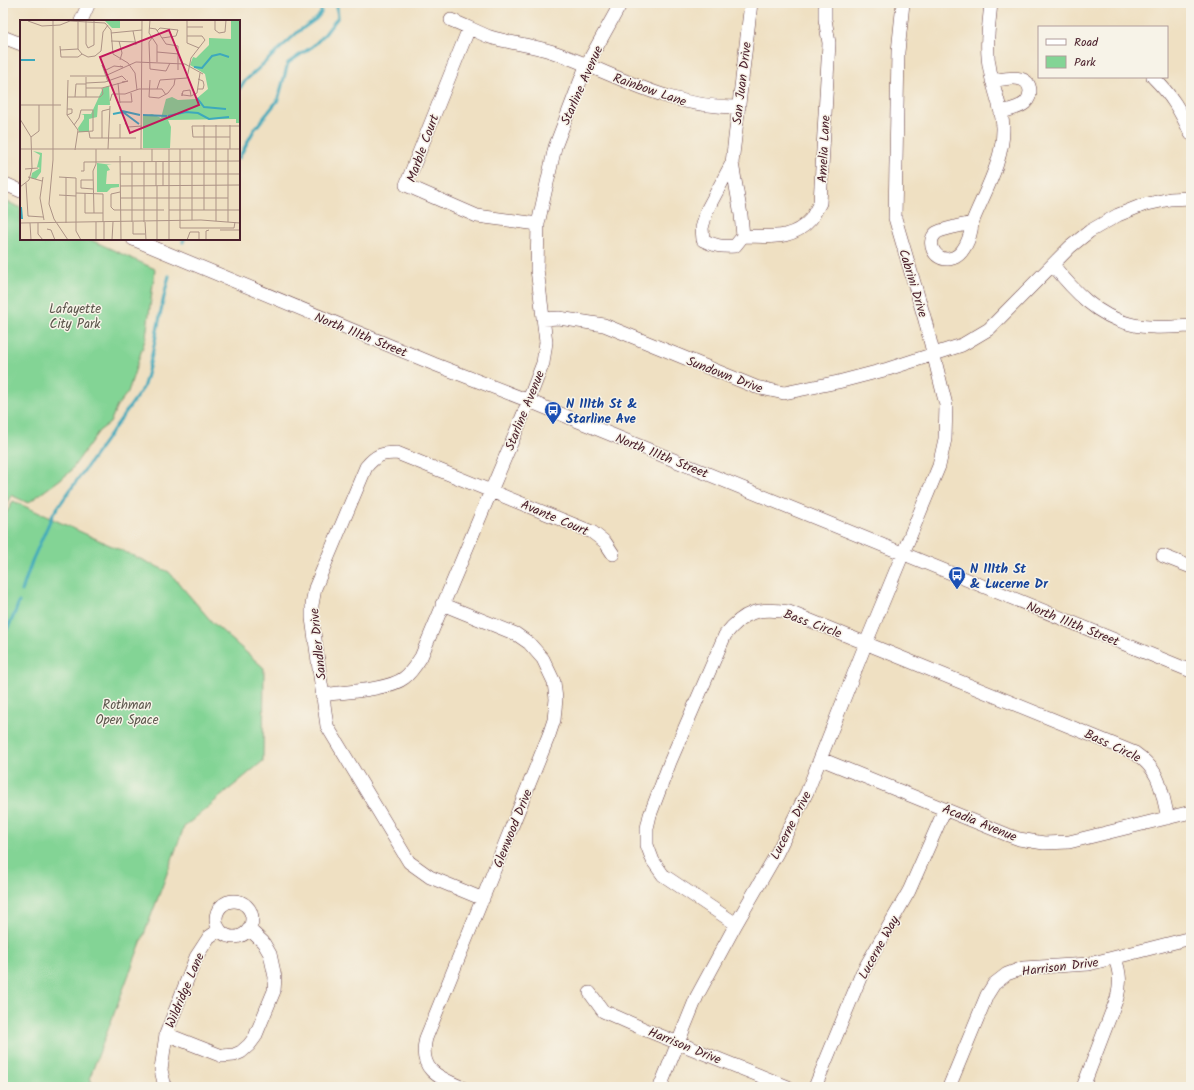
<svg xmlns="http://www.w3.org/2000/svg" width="1194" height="1090" viewBox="0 0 1194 1090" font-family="Kalam,sans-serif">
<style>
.green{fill:#83d495;stroke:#667a60}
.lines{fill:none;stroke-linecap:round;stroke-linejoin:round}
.stream{stroke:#3da9bc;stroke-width:3}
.minor-casing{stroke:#633c42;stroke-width:14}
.minor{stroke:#fff;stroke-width:13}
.labels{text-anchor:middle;stroke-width:3;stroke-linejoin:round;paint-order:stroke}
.street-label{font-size:13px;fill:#4a1f2b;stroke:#f7f3e8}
.park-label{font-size:13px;fill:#5b554b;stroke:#f7f3e8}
.transit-label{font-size:13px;font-weight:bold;fill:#164399;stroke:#f7f3e8;text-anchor:start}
.inset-river{fill:none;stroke:#3da9bc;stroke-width:2}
.inset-road{fill:none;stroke:#ad9386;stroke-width:1}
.view{fill:#c2185b;fill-opacity:0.15;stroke:#c2185b;stroke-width:2}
.inset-edge{fill:none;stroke:#4a1f2b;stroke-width:2}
</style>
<rect width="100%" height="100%" fill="#f7f3e8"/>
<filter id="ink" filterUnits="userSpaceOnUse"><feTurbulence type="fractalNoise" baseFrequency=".025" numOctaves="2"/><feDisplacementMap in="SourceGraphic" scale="8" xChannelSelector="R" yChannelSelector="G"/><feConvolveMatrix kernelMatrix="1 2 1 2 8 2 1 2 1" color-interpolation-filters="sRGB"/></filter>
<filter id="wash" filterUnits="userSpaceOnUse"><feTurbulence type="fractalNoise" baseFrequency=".012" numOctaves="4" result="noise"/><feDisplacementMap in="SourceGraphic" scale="16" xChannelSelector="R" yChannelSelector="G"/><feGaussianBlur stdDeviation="0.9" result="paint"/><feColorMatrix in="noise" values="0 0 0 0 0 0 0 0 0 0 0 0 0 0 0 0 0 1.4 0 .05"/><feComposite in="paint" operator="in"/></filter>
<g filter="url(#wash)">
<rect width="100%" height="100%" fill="#efe0c2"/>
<!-- green -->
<path class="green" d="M3,200L21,208V239H89L155,269L146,337L128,392L117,406L110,423L99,431L69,473L28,503L11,495L3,511Z
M13,501L169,572L212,622L264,668L263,761L184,827L162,887L90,1077L93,1087H3V519Z"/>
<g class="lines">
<!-- stream -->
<path class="stream" d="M239,89L245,81L299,31L316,19L321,13V5L329,3
M239,158L254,130L278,100L288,63L313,46L325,34L338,17L337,7L338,3
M183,242L184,239
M22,591L32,561L53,514L143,388C155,352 159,313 169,276
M3,638L14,615L19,602"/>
</g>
</g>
<g filter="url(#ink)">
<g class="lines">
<defs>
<path id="minor" d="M451,20C464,25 477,32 490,37C510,43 532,45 553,52C618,74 666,108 739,107
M81,21L89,3
M469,28L406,185L477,216L538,224
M3,37L21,44
M1153,77C1172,96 1180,110 1191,134
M992,81C1004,79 1029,72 1030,91C1030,95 1028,100 1025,103C1019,108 1009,110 1001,112
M732,163L707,210L702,228L703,240C714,246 722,247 735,246L743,236L741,215L732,163L751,3
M3,183L21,191
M972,223C964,225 941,229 936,233C926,242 934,260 948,259C964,258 971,236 972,223C984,193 1004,160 1003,127C1002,107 993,89 990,70C985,48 989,25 991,3
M743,236C769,236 792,241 811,219C814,214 817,208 820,203L829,43L825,19V3
M133,239L434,364L529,401L1191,671
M1053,265C1073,290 1097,316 1130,324C1149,329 1171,327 1191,326
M543,319L559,318L604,325L756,387L784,393L838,382L888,369L962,345L989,329L1070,247L1090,231L1118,215L1143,205L1170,199L1191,198
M1163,556L1191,567
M442,604L516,634L529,643L543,659L554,682L556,699L554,720L549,735L426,1038C418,1069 437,1077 461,1087
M322,695C342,692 389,690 404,678C411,673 416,665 421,657L523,415L543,363L546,342L537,269L538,224L555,147L586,66L621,3
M821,759L1008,835L1019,839L1044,843L1069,842L1191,812
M483,899L430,877L409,862L327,726L312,618V605L315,588L366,467C376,455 382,453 397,453L592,532L605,542L613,554
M216 919a18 18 0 1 1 36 0a18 18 0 1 1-36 0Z
M736,924L663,875L653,861L647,845V828L650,815L670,762L725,635C744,611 759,607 789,612L1135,753C1161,771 1161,789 1168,818
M590,993L603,1011L646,1030L788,1087
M166,1034L222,1056L234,1055L241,1052L249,1045L255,1037L274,991L275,977L270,954L263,942L249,929
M165,1087L161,1070L166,1034L196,957L209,937L219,930
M660,1087L697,996L736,924L777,853L807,792L866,643L939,466L945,439L946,405L925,320L895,218L898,52L903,3
M815,1087L862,973L909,891L945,809
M949,1087L987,995L994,984L1007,974L1023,968L1089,964L1191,938
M1083,1087L1117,998C1121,982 1120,973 1115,958"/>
</defs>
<!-- minor casing -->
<use href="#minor" class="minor-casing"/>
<!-- minor -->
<use href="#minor" class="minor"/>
</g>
</g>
<!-- icons -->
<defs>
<symbol id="bus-pin" viewBox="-11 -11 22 30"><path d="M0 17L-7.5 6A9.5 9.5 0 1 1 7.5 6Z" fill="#1a4fb4" stroke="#f7f3e8"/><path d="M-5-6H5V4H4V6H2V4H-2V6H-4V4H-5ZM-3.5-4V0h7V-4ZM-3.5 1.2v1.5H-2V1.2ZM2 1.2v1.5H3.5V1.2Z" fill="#fff"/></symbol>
</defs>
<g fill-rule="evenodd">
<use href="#bus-pin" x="543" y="400" width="20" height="27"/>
<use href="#bus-pin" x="947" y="565" width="20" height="27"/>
</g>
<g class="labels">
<!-- street labels -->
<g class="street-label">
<text transform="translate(741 83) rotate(-83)" y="5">San Juan Drive</text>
<text transform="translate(581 85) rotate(-66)" y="5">Starline Avenue</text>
<text transform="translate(650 89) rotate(19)" y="5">Rainbow Lane</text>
<text transform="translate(422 148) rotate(-70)" y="5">Marble Court</text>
<text transform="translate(823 149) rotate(-87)" y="5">Amelia Lane</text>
<text transform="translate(914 283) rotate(73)" y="5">Cabrini Drive</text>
<text transform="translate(361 334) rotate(22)" y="5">North 111th Street</text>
<text transform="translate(725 374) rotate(21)" y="5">Sundown Drive</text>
<text transform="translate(524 410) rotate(-68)" y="5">Starline Avenue</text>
<text transform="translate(662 455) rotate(22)" y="5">North 111th Street</text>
<text transform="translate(555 517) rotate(23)" y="5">Avante Court</text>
<text transform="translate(813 623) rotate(20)" y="5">Bass Circle</text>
<text transform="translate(1073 623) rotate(22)" y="5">North 111th Street</text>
<text transform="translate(317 644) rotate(-96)" y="5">Sandler Drive</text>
<text transform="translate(1113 745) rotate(25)" y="5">Bass Circle</text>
<text transform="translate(980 822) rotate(22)" y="5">Acadia Avenue</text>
<text transform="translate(790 825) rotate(-63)" y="5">Lucerne Drive</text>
<text transform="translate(512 828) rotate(-68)" y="5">Glenwood Drive</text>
<text transform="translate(878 947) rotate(-61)" y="5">Lucerne Way</text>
<text transform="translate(1060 966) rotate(-7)" y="5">Harrison Drive</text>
<text transform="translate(184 990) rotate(-67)" y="5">Wildridge Lane</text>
<text transform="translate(685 1045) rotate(22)" y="5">Harrison Drive</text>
</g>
<!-- park labels -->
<g class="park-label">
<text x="75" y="313">Lafayette<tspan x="75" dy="15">City Park</tspan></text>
<text x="127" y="709">Rothman<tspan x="127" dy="15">Open Space</tspan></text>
</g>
<!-- transit labels -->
<g class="transit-label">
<text x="566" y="408">N 111th St &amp;<tspan x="566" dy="15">Starline Ave</tspan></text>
<text x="970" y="573">N 111th St<tspan x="970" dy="15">&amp; Lucerne Dr</tspan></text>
</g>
</g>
<!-- overview -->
<g transform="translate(20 20)">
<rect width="220" height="220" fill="#efe0c2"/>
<path d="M84,0H100V8H92ZM211,0H220V103H216V99L148,100L151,107L150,128H123V96L132,94L141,98L146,79L152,77L158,80L176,79L188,69L185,54L170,45L173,37L176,38L189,25V18L211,19ZM89,66L90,85H78L77,97L69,99V112H59L58,108L64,99V95L61,94H71L83,68ZM13,131L22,133L21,152L16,159L11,158L12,153L20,148L17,147L20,135ZM77,143L92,145H87L90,150L87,151L86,164H99V167L91,168L87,172H77Z" fill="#83d495"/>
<path class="inset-river" d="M0,40H15M174,47L182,48L192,36L200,34L209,37M177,78L184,87L206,89M102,91L120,95M93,94L103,92L119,104M123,95L147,96M148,96L166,92L178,93L189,99L209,97M1,187L2,199"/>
<path class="inset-road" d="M33,0V140L29,184L34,199L48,220M130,0L129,13L137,25V42M167,0V23L179,28M195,0V10L199,13L205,12L206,0M8,1L22,6L40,5L50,1L85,3L91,10L93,34L108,43L115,53L117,70M58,1V29L62,34L68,37L75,36L81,31L83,12L88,5M66,1V24L68,28L74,25V1M167,7H183M129,8L136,9L146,24L158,26V50M113,11L116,25M137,11L140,8L158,10L156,16L142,18M91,13L122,10M132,18L129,22L130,49L146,51L150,43M91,21L116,22M99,21L102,33L100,40M40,26L41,37H58L62,34M40,30L58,29M137,32L159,34M84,48L82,45L88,62M84,51L94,46L103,47L100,46M50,56H85L116,42L165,44L183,54M66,57V77M178,59L183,61L184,65L183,69H178M48,60L47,95L58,110L55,130M130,60L129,77L139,78L148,73L154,65L155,59M66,63L85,62L102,56L106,60M98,63L100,83M66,68H82L108,61L102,62M137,69L140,60L167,58L171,38L185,20L182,16H167M162,73V76L163,71L170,70L171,76M163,75L171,76L177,73L180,53M48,77H80L83,74L82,68M55,77L56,64H66M90,81L92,74H105L119,69H142L146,75M100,82H112L111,73M0,85H41M47,89H52V93L47,95M0,99L11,117L12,148L9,160L0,167M105,103L108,107L122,106M54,105L59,98L61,90H73V111L58,112M184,105V190M196,105V201M69,112L70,118H116M11,117L19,111V85M210,117H173L172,106H220M82,118V91L90,89M100,118V104M0,129H220M88,129L90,86M121,129L122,0M149,129V220M160,129V208H214L215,202M172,129V200M210,129V105M100,136L101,220M112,142V202M124,142V202M132,142V129M136,142V166M5,149L18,148M61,151H64V142L220,141M100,154H220M8,157L22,161M23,157L20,178L24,200M39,157L56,158V211L61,220M73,160H61V168L73,169M6,163L8,196L23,197M100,166L220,165M137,166V220M143,166V142M100,172L91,174V187L94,190H144M56,173L83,174V202M65,173V193H83M39,175L56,176M100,178H208M149,190H220M74,193L73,151L76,144V129M76,202V220M113,202V214H125M125,202L126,220M208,202V129M0,203L181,200L220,203M10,203L11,220M18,203V214L23,220M46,203V157M27,209L31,210L35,220M200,210H220M84,220V202M92,220L93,202M167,220L170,212H179V220M186,220V211L189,210"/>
<path class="view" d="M149,10L179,85L110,113L80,37Z"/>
<rect width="220" height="220" class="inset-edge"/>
</g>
<!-- margin -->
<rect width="1194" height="1090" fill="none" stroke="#f7f3e8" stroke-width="16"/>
<!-- legend -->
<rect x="1038" y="26" width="130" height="52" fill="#f7f3e8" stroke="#b29e9c"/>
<rect x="1046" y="39" width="20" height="6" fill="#ffffff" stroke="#b29e9c"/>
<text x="1074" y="46" font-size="12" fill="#4a1f2b">Road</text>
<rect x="1046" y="56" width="20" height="12" fill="#83d495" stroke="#b29e9c"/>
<text x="1074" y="66" font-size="12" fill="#4a1f2b">Park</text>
</svg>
